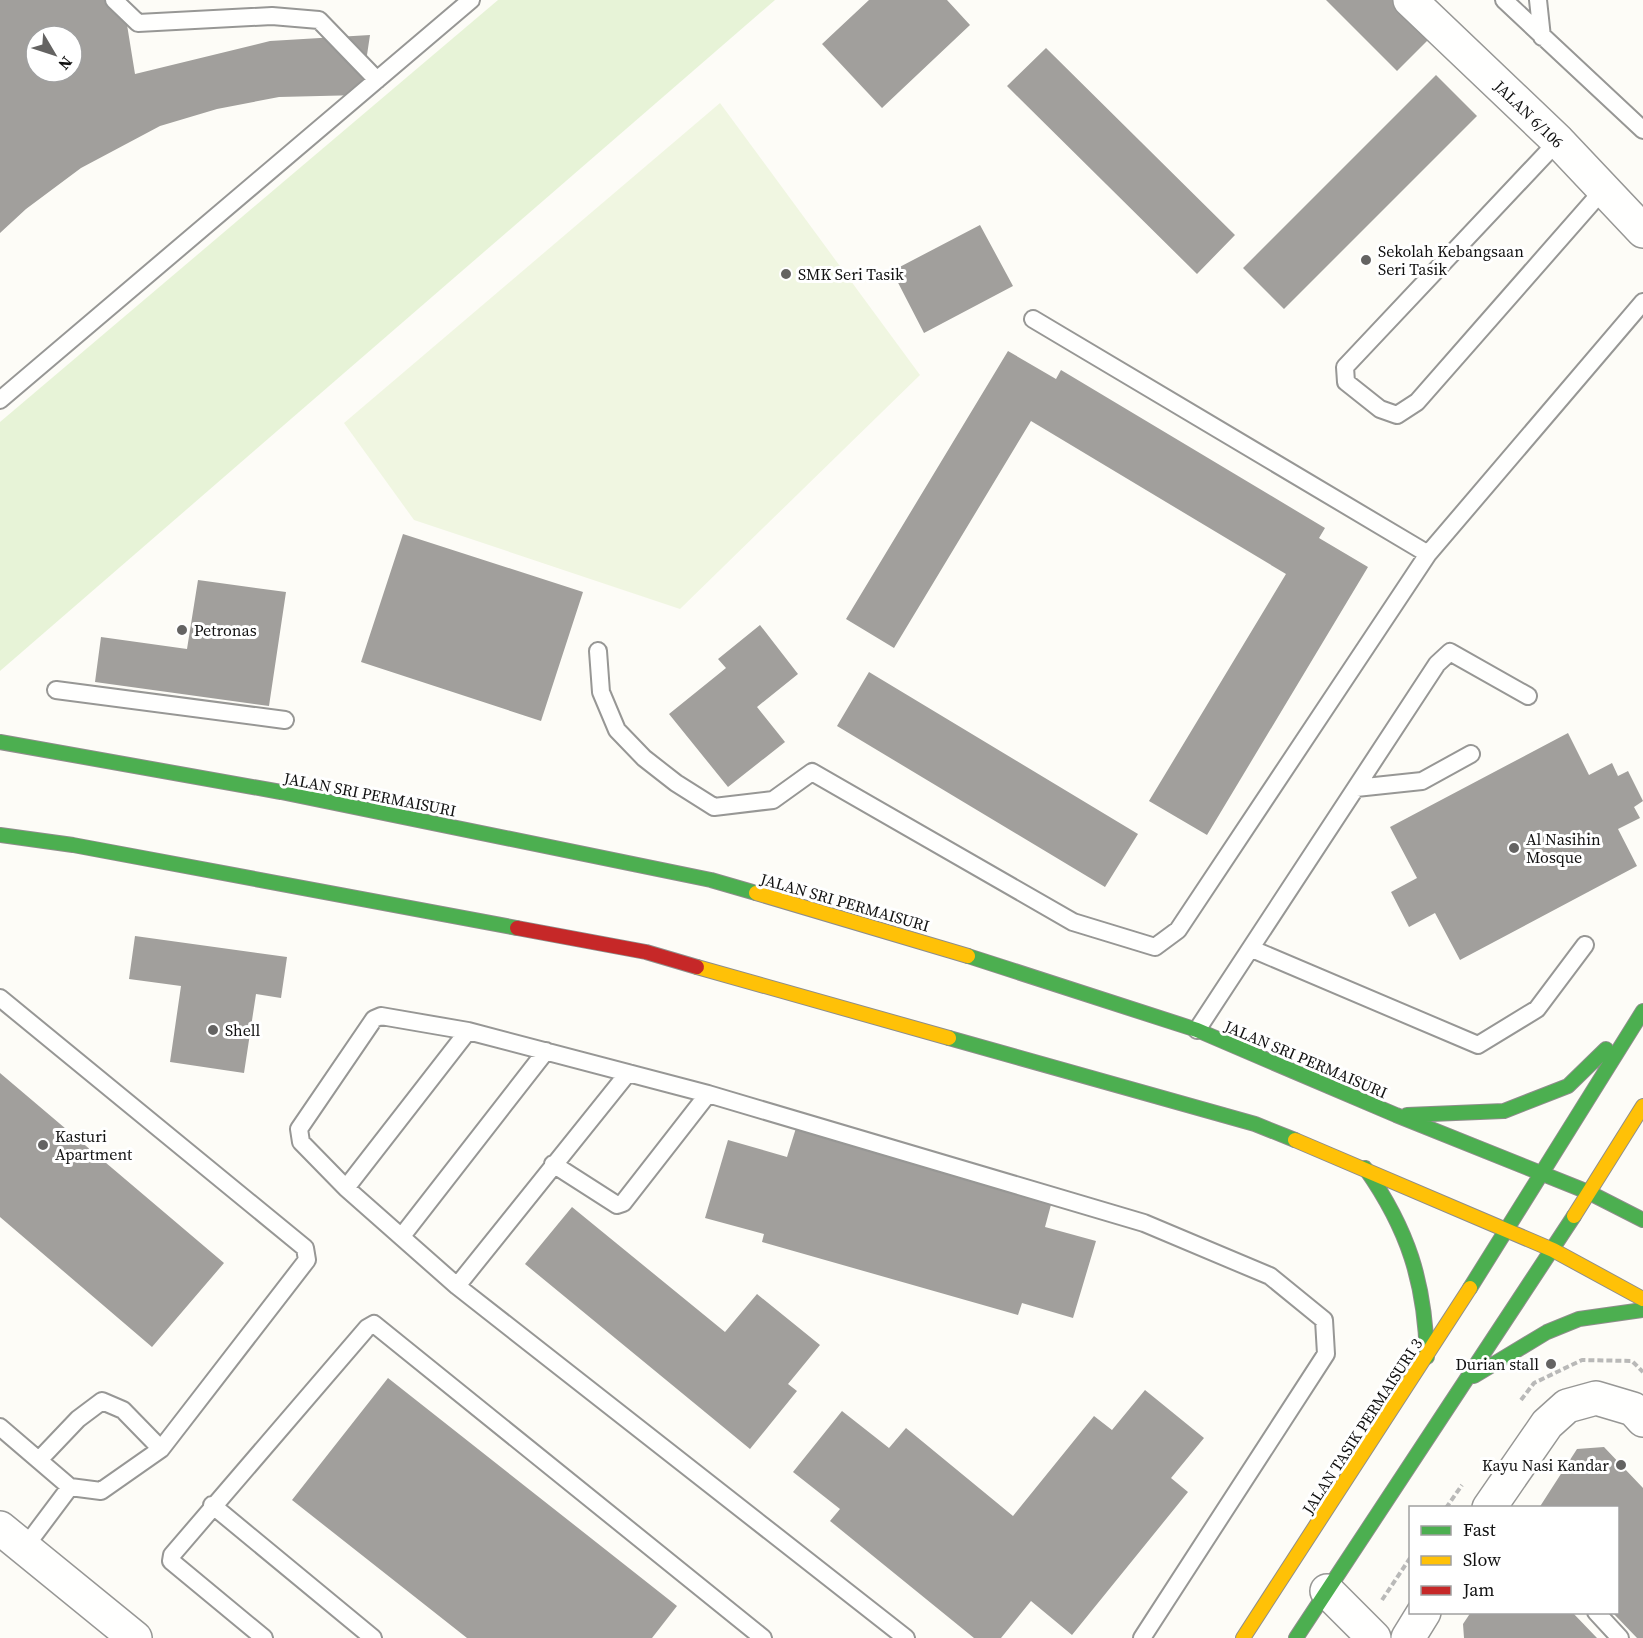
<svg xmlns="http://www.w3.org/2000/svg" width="1643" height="1638" viewBox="0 0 1643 1638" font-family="'Source Serif 4',serif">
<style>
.green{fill:#e7f3d7}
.pitch{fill:#f0f6e1}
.building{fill:#a19f9c;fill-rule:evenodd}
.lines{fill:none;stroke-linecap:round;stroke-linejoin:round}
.lane-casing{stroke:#979795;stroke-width:20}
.street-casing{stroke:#979795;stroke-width:36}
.fast-casing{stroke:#8e8d8b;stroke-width:16}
.slow-casing{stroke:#8e8d8b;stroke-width:16}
.jam-casing{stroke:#8e8d8b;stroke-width:16}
.path{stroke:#b9b9b8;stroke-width:4;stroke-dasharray:6 3;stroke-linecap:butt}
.lane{stroke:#fffffe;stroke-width:16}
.street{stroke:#fffffe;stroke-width:33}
.fast{stroke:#4caf50;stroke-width:14}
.slow{stroke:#ffc107;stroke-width:14}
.jam{stroke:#c62828;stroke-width:14}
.poi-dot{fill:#646362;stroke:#fff;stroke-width:2}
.labels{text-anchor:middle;stroke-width:6;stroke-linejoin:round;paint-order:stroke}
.street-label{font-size:16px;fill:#111;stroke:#fff}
.poi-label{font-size:16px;fill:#111;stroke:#fff;text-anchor:start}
</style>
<rect width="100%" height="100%" fill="#fdfcf7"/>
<!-- green -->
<path class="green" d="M498,0H775L0,671V422Z"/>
<!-- pitch -->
<path class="pitch" d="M720,103L920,375L680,609L414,520L344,423Z"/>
<!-- building -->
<path class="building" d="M0,0H123L135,74L270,41L370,35L361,95L279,97L217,109L160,126L81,168L26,209L0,233ZM36,36H72V72H36Z
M869,0H947L970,25L882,108L822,44Z
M1326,0H1402L1435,33L1397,71Z
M1046,48L1235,235L1197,274L1007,86Z
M1436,75L1477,116L1284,309L1243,268Z
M980,225L1013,286L924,333L892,271Z
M1008,351L1056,379L1061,370L1325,528L1319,538L1368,567L1207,835L1149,801L1286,574L1031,421L894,648L846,619Z
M403,534L583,592L541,721L361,662Z
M198,580L286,592L269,706L95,682L101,637L187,649Z
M760,625L798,674L757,707L785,742L728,787L669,714L726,668L718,659Z
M869,672L1138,834L1105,887L837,726Z
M1568,733L1589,775L1612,763L1618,776L1628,771L1643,801L1634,807L1640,818L1618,829L1637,866L1460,960L1435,913L1409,927L1391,892L1417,878L1390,827Z
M135,936L287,957L281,998L256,994L244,1073L170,1062L181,986L129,979Z
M0,1073L224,1263L152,1347L0,1217Z
M796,1128L1052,1201L1045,1227L1096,1241L1073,1318L1022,1303L1018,1315L762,1242L764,1234L705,1218L728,1140L787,1157Z
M572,1207L725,1332L757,1294L820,1345L788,1384L797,1391L750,1449L525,1264Z
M388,1378L677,1606L652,1638H467L292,1500Z
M1145,1390L1204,1438L1171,1478L1188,1492L1072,1635L1031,1601L1001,1638H974L830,1521L840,1509L793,1472L842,1411L889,1448L906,1428L1013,1516L1094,1416L1112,1430Z
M1604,1447L1643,1488V1638H1637L1612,1612H1618V1508H1539L1577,1449Z
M1471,1612H1572L1597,1638H1464L1463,1624Z"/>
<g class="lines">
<defs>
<path id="lane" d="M114,0L138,23L272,16L319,20L377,80
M1504,0L1643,130
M1538,0L1542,37
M1558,141L1345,367L1346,382L1380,409L1397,415L1417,402L1603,190
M1033,319L1428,554
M0,400L471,0
M598,651L601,692L617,730L644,758L676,783L714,807L773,800L812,772L1073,922L1155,947L1178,930L1428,554L1643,302
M56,690L285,720
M1356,788L1422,781L1471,754
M1252,949L1478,1045L1537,1009L1585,945
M0,998L305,1248L307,1260L161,1449L101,1491L70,1487L0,1427
M1197,1030L1437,664L1450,652L1528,696
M553,1164L617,1205L623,1203L708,1094
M346,1188L468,1031
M402,1236L546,1051
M457,1286L628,1073
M39,1460L78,1419L102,1401L123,1410L161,1449
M212,1505L373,1638
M25,1547L70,1487
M1596,1612L1620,1638
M264,1638L171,1561L172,1555L367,1328L374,1324L763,1638
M906,1638L457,1286L346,1188L301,1142L299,1129L374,1019L381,1016L468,1031L708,1094L1144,1223L1270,1276L1324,1320L1326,1354L1142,1638"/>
<path id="street" d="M1410,0L1558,141L1643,231
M1489,1508L1547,1424L1567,1406L1596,1398L1633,1409L1643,1420
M0,1528L135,1638
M1327,1591L1374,1638
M1408,1638L1424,1612"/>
<path id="fast" d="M0,742L281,792L711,880L756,893
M0,835L73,845L517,928
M968,956L1197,1030L1396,1115L1588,1192L1643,1220
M949,1038L1255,1124L1295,1140
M1407,1115L1504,1111L1568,1086L1606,1049
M1365,1168C1408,1229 1425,1282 1427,1357
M1470,1288L1643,1011
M1474,1376L1547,1332L1579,1319L1643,1310
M1296,1638L1574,1216"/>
<path id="slow" d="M756,893L968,956
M697,967L949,1038
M1295,1140L1553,1250L1643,1299
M1574,1216L1643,1106
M1243,1638L1470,1288"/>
<path id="jam" d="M517,928L646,952L697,967"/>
</defs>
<!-- lane casing -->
<use href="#lane" class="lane-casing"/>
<!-- street casing -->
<use href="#street" class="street-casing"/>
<!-- fast casing -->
<use href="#fast" class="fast-casing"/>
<!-- slow casing -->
<use href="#slow" class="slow-casing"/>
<!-- jam casing -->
<use href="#jam" class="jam-casing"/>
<!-- path -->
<path class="path" d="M1521,1400L1534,1383L1582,1360L1632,1361L1643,1372
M1446,1508L1462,1485
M1382,1600L1410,1558"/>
<!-- lane -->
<use href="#lane" class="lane"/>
<!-- street -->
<use href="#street" class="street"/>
<!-- fast -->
<use href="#fast" class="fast"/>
<!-- slow -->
<use href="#slow" class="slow"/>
<!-- jam -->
<use href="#jam" class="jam"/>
</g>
<!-- markers -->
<g class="poi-dot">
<circle cx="1366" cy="260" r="6"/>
<circle cx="786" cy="274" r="6"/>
<circle cx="182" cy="630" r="6"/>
<circle cx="1514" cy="848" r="6"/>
<circle cx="213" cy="1030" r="6"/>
<circle cx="43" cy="1145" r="6"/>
<circle cx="1551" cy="1364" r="6"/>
<circle cx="1621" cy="1465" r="6"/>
</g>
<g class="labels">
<!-- street labels -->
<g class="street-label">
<text transform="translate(1529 114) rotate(44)" y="6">JALAN 6/106</text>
<text transform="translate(370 794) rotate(11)" y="6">JALAN SRI PERMAISURI</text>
<text transform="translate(845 902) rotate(16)" y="6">JALAN SRI PERMAISURI</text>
<text transform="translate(1306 1059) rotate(23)" y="6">JALAN SRI PERMAISURI</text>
<text transform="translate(1362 1426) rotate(-57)" y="6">JALAN TASIK PERMAISURI 3</text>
</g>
<!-- poi labels -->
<g class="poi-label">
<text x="1378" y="257">Sekolah Kebangsaan<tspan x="1378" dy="18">Seri Tasik</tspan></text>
<text x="798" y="280">SMK Seri Tasik</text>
<text x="194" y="636">Petronas</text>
<text x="1526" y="845">Al Nasihin<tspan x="1526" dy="18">Mosque</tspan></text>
<text x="225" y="1036">Shell</text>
<text x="55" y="1142">Kasturi<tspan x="55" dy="18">Apartment</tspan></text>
<text x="1539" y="1370" text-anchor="end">Durian stall</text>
<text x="1609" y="1471" text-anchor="end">Kayu Nasi Kandar</text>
</g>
</g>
<!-- legend -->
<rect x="1409" y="1506" width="210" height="108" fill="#ffffff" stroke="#a0a0a0" stroke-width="1.5"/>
<rect x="1421" y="1526" width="30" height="9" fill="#4caf50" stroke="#a0a0a0" stroke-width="1.5"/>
<text x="1463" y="1536" font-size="18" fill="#111111">Fast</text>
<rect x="1421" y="1556" width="30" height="9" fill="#ffc107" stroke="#a0a0a0" stroke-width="1.5"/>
<text x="1463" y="1566" font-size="18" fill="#111111">Slow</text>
<rect x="1421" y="1586" width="30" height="9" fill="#c62828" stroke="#a0a0a0" stroke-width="1.5"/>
<text x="1463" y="1596" font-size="18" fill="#111111">Jam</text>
<!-- north arrow -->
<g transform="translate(54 54) rotate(129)"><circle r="28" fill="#ffffff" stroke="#a0a0a0" stroke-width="1.5"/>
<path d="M0-4.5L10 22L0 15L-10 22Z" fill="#646362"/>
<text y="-9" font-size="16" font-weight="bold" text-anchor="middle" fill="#111111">N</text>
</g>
</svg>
